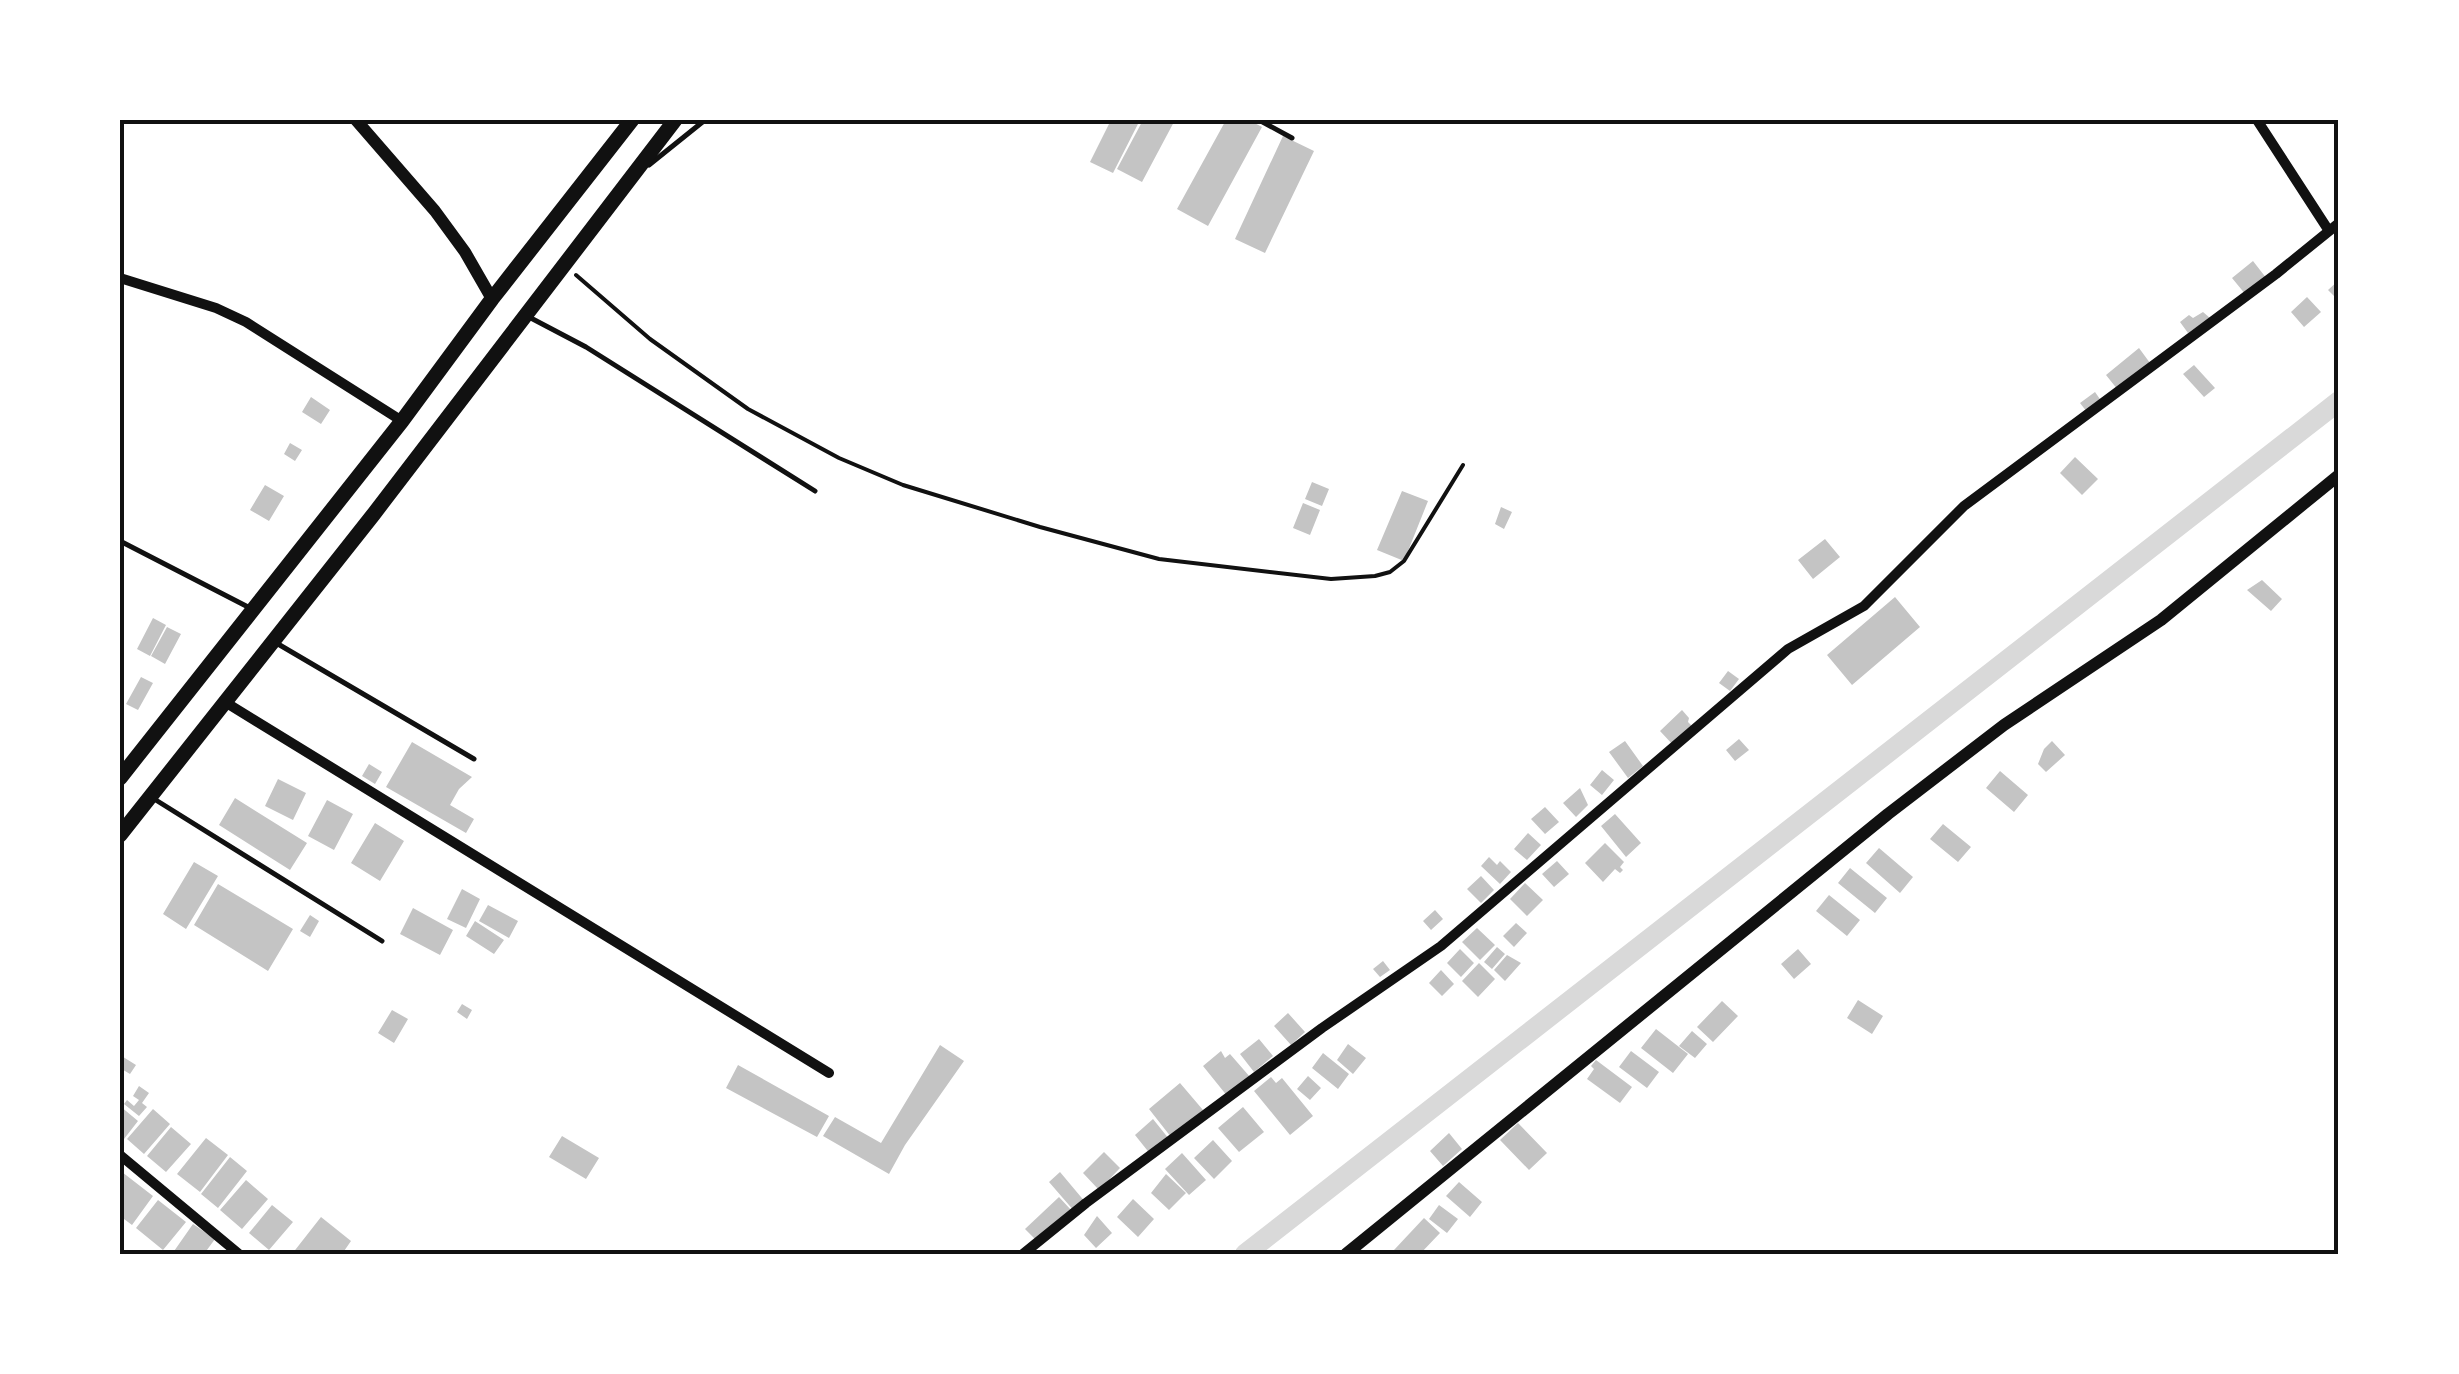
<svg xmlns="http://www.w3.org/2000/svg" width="2459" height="1374" viewBox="0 0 2459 1374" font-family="Montserrat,sans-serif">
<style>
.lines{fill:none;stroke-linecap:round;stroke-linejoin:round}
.canal{stroke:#d9d9d9;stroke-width:20}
.building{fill:#c4c4c4}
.path{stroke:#111;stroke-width:4}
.service{stroke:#111;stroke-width:5}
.minor{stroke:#111;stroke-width:10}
.tertiary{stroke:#111;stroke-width:12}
.trunk{stroke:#111;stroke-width:15}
.neatline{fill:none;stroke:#111;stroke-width:4}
</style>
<rect width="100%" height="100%" fill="#fff"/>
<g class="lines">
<!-- canal -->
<path class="canal" d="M1245,1254L2339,401"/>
</g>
<!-- building -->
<path class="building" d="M1111,120H1140L1113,173L1090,162Z
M1143,120H1175L1142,182L1117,169Z
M1226,120H1249L1262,127L1208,226L1177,209Z
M1283,136L1314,151L1265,253L1235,239Z
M2253,261L2267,279L2246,295L2232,278Z
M2339,280V301L2328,290Z
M2307,297L2321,312L2304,327L2291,312Z
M2203,312L2210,318L2188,333L2180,322L2189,315L2193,318Z
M2139,348L2150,363L2118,390L2106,375Z
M2194,365L2215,388L2204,397L2183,374Z
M2095,392L2102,402L2087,412L2080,403Z
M311,397L330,410L321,424L302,412Z
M290,443L302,450L295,461L284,454Z
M2075,457L2098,479L2082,495L2060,473Z
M1312,482L1329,489L1322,506L1305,499Z
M265,485L284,496L269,521L250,510Z
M1402,491L1428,501L1404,561L1377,550Z
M1303,503L1320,510L1310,535L1293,528Z
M1501,507L1512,512L1504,529L1495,524Z
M1825,539L1840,557L1813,579L1798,560Z
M2262,580L2282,599L2271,611L2247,590Z
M1895,597L1920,627L1852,685L1827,655Z
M153,618L166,625L150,656L137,649Z
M167,627L181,634L165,664L151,656Z
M1728,671L1739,679L1730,691L1719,683Z
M141,677L153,683L138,710L126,704Z
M1682,710L1689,718L1688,722L1693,727L1674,746L1660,731Z
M1739,739L1749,750L1735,761L1726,750Z
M1625,741L1643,766L1628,778L1609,752Z
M2052,741L2065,755L2046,772L2038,764L2044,749Z
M412,742L472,777L459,789L450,805L474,819L466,833L386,787Z
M369,764L382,772L375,784L362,776Z
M1602,770L1614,780L1602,795L1590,785Z
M2000,771L2028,795L2014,812L1986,788Z
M278,779L306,793L293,820L265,806Z
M1580,788L1588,805L1576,817L1563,803Z
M235,798L307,843L290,870L219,825Z
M327,800L353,814L334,850L308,836Z
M1545,807L1559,822L1545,834L1531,819Z
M1615,814L1641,843L1626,857L1601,826Z
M375,823L404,841L380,881L351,863Z
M1943,824L1971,847L1958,862L1930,839Z
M1528,833L1541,845L1527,860L1514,849Z
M1605,843L1624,862L1620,867L1623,870L1620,873L1615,869L1603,882L1585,863Z
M1879,848L1913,877L1900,893L1866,863Z
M1489,857L1497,865L1500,861L1511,872L1500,884L1481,866Z
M1557,861L1569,874L1554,887L1542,874Z
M194,862L218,876L186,929L163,914Z
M1850,868L1887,898L1875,913L1838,883Z
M1481,876L1494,890L1481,903L1467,889Z
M1525,883L1543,900L1527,916L1510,899Z
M218,884L293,929L268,971L194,925Z
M462,889L480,899L466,928L447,919Z
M1829,895L1860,920L1847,936L1816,911Z
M488,905L518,921L509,938L479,921Z
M413,908L453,930L440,955L400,934Z
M1435,910L1443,919L1431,930L1423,921Z
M310,915L319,921L310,937L300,931Z
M475,921L504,940L494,954L466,936Z
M1516,923L1527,933L1514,947L1503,936Z
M1477,928L1495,945L1480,960L1462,942Z
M1497,947L1505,954L1492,969L1484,962Z
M1460,949L1474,963L1461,977L1447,963Z
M1798,949L1811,964L1794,979L1781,964Z
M1507,955L1521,963L1505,981L1494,970Z
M1383,961L1390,970L1380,977L1373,969Z
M1479,963L1495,979L1478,997L1462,981Z
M1441,970L1454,984L1442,996L1429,983Z
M1858,1000L1883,1016L1872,1034L1847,1018Z
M1722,1001L1738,1016L1713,1042L1697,1027Z
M462,1004L472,1010L467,1019L457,1012Z
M392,1010L408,1019L394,1043L378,1033Z
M1288,1013L1305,1032L1291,1045L1274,1026Z
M1656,1029L1688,1054L1673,1073L1641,1048Z
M1692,1031L1707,1044L1695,1058L1679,1046Z
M1259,1039L1273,1056L1254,1072L1240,1054Z
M1348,1044L1366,1058L1353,1074L1337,1060Z
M940,1045L964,1061L905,1145L889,1174L823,1136L835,1117L881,1143Z
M1221,1051L1225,1058L1230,1054L1250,1077L1228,1097L1203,1066Z
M1631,1051L1659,1072L1647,1088L1619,1067Z
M1323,1053L1349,1074L1338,1089L1312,1068Z
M120,1055L136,1065L130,1074L120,1068Z
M1596,1060L1632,1087L1620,1103L1587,1079L1594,1069L1591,1066Z
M738,1065L829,1116L817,1137L726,1088Z
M1308,1076L1321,1088L1310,1100L1297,1089Z
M1271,1077L1276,1083L1282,1078L1313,1116L1290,1135L1254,1091Z
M1180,1083L1203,1110L1171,1137L1149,1109Z
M139,1086L149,1093L142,1103L147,1107L139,1116L124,1104L127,1100L134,1106L139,1100L133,1096Z
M120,1106L138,1121L124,1139L120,1135Z
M1243,1107L1264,1132L1239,1152L1218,1128Z
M153,1109L170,1124L144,1154L127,1139Z
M1153,1119L1169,1139L1151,1155L1135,1135Z
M1518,1123L1547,1153L1529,1170L1500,1140Z
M171,1127L191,1144L166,1172L147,1156Z
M1449,1133L1462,1149L1443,1166L1430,1151Z
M562,1136L599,1158L586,1179L549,1157Z
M206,1138L228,1155L200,1192L177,1174Z
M1213,1140L1232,1161L1214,1179L1194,1158Z
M1104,1152L1120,1168L1099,1190L1083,1173Z
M1182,1153L1206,1180L1189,1195L1165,1169Z
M230,1157L247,1171L218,1208L201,1194Z
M122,1172L153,1196L132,1225L120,1216Z
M1060,1172L1086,1203L1075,1212L1049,1182Z
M1166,1174L1186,1193L1169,1210L1151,1193Z
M246,1180L268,1199L242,1229L220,1210Z
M1459,1182L1482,1202L1470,1217L1446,1196Z
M1059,1197L1072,1211L1038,1242L1025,1229Z
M1133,1199L1154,1219L1138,1237L1117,1217Z
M158,1200L186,1222L163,1250L136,1228Z
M272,1205L293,1222L269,1250L249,1233Z
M1439,1205L1458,1219L1447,1233L1429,1219Z
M1097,1216L1112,1233L1096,1248L1084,1235Z
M321,1217L351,1241L342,1254H292Z
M1424,1218L1440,1233L1420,1254H1399L1394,1250Z
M193,1224L215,1239L204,1254H172Z"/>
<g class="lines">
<!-- path -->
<path class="path" d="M576,275L650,339L748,409L839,458L903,485L1040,527L1159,559L1331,579L1375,576L1390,572L1404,561L1463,465"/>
<!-- service -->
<path class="service" d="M1259,120L1292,138
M649,165L705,120
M527,316L586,347L815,491
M120,541L250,608
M278,644L474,759
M151,797L382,941"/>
<!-- minor -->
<path class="minor" d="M2257,120L2329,231
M120,278L216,308L246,322L402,421
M225,702L829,1073
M120,1155L239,1254
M1023,1254L1086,1203L1322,1028L1441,946L1788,649L1864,606L1964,506L2276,274L2339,223"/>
<!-- tertiary -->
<path class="tertiary" d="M356,120L435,211L465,252L492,299
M1346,1254L1888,814L2004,725L2161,620L2339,475"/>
<!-- trunk -->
<path class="trunk" d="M120,778L402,421L492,299L632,120
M120,835L373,515L675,120"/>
</g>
<!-- border -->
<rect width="2459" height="1374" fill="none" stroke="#ffffff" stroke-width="245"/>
<rect x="122" y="122" width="2214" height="1130" class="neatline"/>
</svg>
